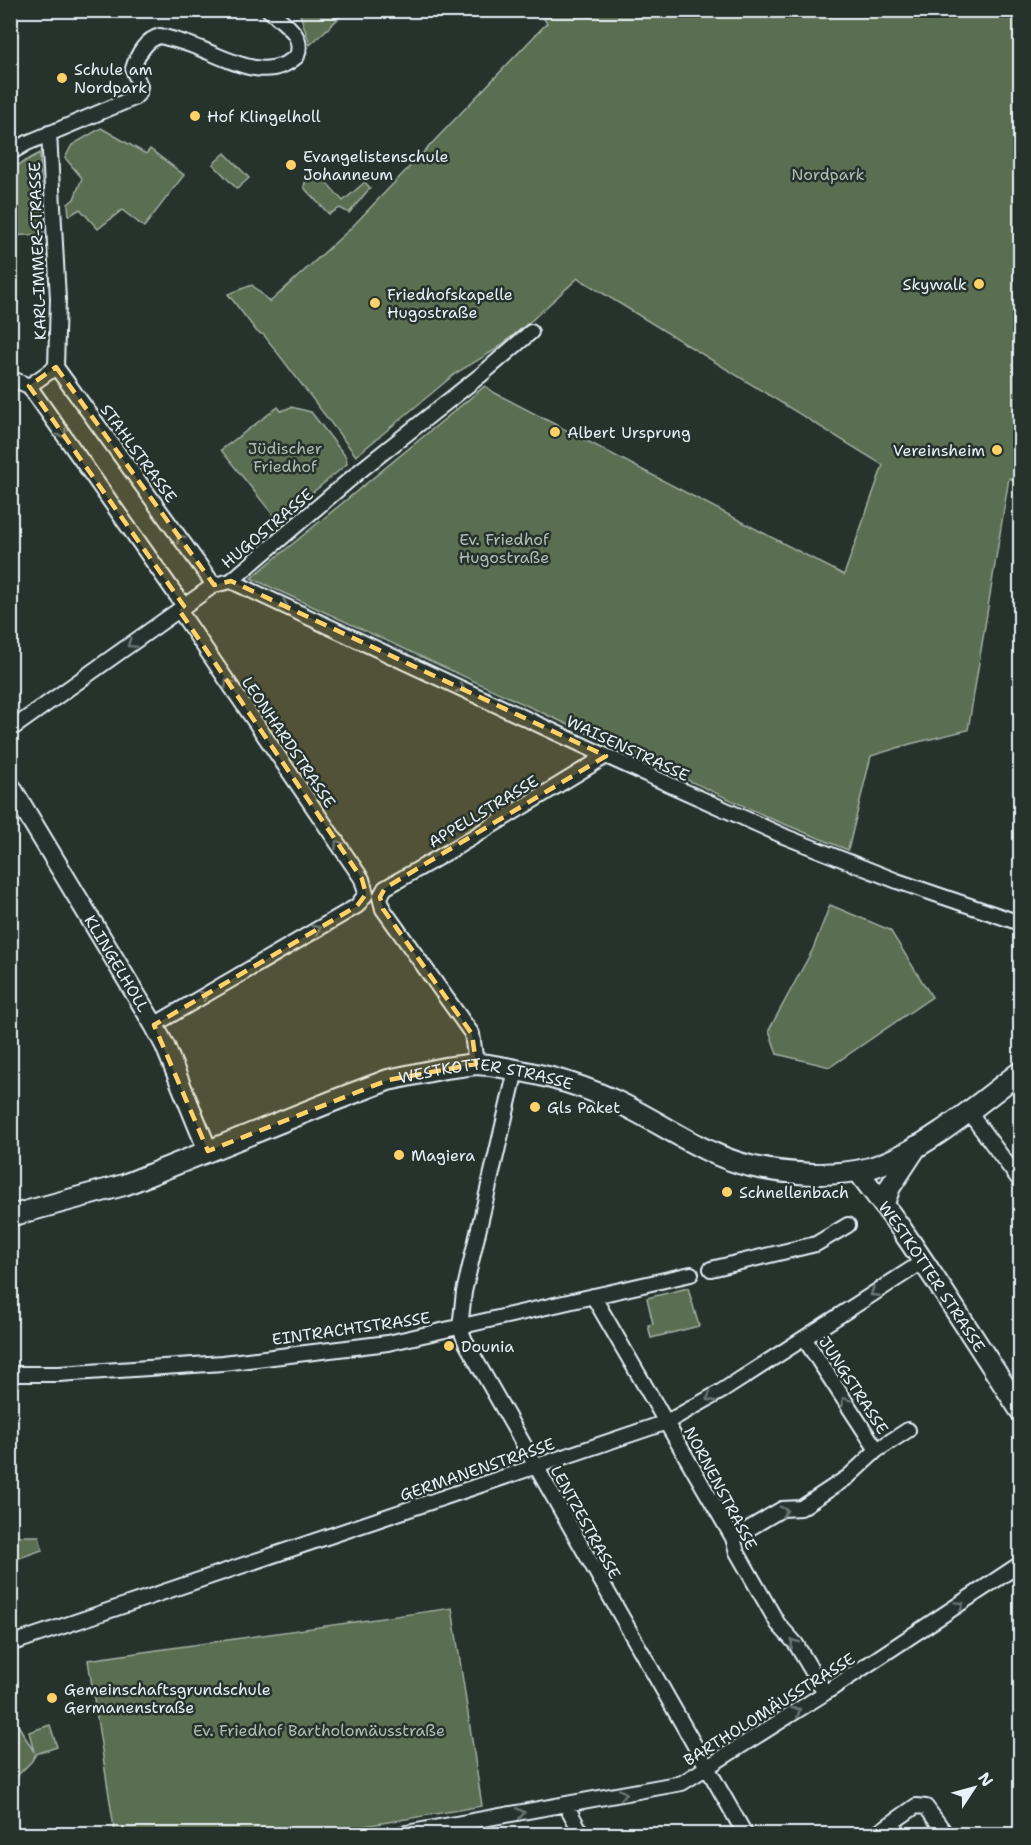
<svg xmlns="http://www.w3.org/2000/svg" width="1031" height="1845" viewBox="0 0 1031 1845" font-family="'Shantell Sans',sans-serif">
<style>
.green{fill:#5a6e51;stroke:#a1b0a4;stroke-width:1.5}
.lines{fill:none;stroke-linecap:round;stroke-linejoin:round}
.minor-casing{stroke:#e8f1f8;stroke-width:18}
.tertiary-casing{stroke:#e8f1f8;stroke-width:22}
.secondary-casing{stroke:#e8f1f8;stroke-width:24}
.minor{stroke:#26332d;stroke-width:14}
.tertiary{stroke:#26332d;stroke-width:18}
.secondary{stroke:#26332d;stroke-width:20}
.oneway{stroke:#6a7674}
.marked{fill:#ffd166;fill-opacity:0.2;stroke:#ffd166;stroke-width:4.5;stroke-dasharray:12 8;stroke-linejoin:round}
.poi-dot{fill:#ffd166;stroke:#26332d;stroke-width:2}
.labels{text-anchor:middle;stroke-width:5;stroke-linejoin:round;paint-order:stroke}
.poi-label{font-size:16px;fill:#e8f1f8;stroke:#26332d;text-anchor:start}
.park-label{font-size:16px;fill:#afbdb5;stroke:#26332d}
.street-label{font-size:16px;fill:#e8f1f8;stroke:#26332d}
</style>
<rect width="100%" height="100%" fill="#26332d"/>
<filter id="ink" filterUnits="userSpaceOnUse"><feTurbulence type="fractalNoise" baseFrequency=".0167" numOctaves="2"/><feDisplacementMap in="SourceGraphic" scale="12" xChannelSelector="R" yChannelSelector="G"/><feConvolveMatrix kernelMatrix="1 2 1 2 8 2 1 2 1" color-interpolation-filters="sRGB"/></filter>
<g filter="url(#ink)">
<!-- green -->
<path class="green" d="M299,11H344L340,17L310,45Z
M538,11H1020V483L1009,478L968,730L910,744L871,756L848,850L772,819L251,578L485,386L495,393L844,575L883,465L578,278L532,320L495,350L456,373L356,456L264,335L257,332L228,294L252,285L270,302L349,230L547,23Z
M101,128L146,154L150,149L184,175L144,227L122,210L98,229L80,209L69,216L68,204L74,199L82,178L65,158L72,145Z
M40,153L43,234L11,236V169Z
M225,153L249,178L237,189L213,164Z
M319,174L343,201L365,182L370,188L349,213L340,208L329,214L306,190L304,186L306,180H312Z
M278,407L281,411L291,407L311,412L346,457L347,464L278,521L221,450Z
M830,905L890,930L932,997L830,1067L777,1054L769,1030L813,949Z
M688,1288L699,1326L651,1338L648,1325L653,1324L647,1298Z
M39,1536L42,1550L11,1561V1536Z
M452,1608L482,1806L318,1834H115L88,1660Z
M11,1713L34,1752L29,1732L50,1725L57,1747L36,1754L31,1762L11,1782Z"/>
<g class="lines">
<defs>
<path id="minor" d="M49,133L58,299L56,367
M10,153L27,143L134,98L139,93L140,86L133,69C137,55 146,39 160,36C172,39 184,42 196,47C229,59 266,84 297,56C305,34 283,23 269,10
M56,367L214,585
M10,378L29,386L184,606
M29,386L56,367
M231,581L606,756L786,837L897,881L1020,923
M10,730L214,585L231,581L361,470L481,375L531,332
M154,1025L357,906L366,894L362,879L179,610
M476,1064L472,1034L383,909L380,897L385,888L455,848L606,756
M516,1070L464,1292L460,1328L466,1343L745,1834
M968,1111L1020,1181
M711,1269L816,1244L848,1225
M593,1296L733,1538L737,1552L778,1624L796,1644L825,1693
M804,1338L877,1450
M10,1374H59L223,1363L388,1343L691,1274
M733,1538L782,1509L801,1508L848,1477L877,1450L908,1430
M10,1644L667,1422L722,1391L924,1261
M566,1805L582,1834
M401,1834L682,1783L825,1693L1020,1564
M876,1834L916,1806L926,1807L946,1834"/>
<g id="tertiary">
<path id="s1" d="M10,785L154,1025L165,1046L208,1151"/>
</g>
<g id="secondary">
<path id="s2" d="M858,1171C873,1192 890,1212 904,1233C944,1291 982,1351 1020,1410"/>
<path d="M884,1203L890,1187L917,1146"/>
<path id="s3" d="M10,1216L124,1185L338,1099L388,1080L445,1068L476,1064L489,1065C531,1072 572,1081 611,1099C657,1119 700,1154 750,1166C771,1171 792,1173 813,1174C834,1174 856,1173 876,1166C926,1149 978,1104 1020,1072"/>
</g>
</defs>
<!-- minor casing -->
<use href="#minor" class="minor-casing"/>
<!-- tertiary casing -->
<use href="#tertiary" class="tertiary-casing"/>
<!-- secondary casing -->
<use href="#secondary" class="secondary-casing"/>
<!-- minor -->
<use href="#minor" class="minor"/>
<!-- tertiary -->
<use href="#tertiary" class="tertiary"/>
<!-- secondary -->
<use href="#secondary" class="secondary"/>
</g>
<!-- one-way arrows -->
<defs><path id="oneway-chevron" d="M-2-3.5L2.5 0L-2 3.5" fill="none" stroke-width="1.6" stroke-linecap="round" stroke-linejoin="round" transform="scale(1.5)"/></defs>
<g class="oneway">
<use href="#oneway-chevron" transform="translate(63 434) rotate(55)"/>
<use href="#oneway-chevron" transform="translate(180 538) rotate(-126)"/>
<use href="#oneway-chevron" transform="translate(284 605) rotate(25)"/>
<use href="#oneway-chevron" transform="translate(131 644) rotate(145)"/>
<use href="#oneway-chevron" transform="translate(228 683) rotate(-124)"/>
<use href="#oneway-chevron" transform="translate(461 688) rotate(25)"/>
<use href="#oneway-chevron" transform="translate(338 844) rotate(-124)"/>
<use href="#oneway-chevron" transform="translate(317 929) rotate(-30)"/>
<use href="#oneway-chevron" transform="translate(204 995) rotate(-30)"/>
<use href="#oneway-chevron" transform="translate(874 1293) rotate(147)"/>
<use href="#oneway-chevron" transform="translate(710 1398) rotate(150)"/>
<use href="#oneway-chevron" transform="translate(845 1401) rotate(-123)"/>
<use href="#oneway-chevron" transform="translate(784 1511) rotate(-14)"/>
<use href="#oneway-chevron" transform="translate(960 1605) rotate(-34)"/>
<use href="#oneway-chevron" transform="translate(794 1643) rotate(-127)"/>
<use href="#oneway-chevron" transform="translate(797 1711) rotate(-32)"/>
<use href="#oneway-chevron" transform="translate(623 1794) rotate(-11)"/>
<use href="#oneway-chevron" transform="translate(521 1813) rotate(-10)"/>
</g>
</g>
<!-- marked area -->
<path class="marked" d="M56,367L214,585L231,581L606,756L385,888L380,897L383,909L472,1034L476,1064L388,1080L208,1151L154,1025L357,906L366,894L362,879L179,610L184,606L29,386Z"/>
<!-- markers -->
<g class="poi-dot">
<circle cx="62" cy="78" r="6"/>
<circle cx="195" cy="116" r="6"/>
<circle cx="291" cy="165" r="6"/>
<circle cx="979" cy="284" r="6"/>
<circle cx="375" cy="303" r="6"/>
<circle cx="555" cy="432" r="6"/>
<circle cx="997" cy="450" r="6"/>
<circle cx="535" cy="1107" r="6"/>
<circle cx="399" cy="1155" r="6"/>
<circle cx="727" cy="1192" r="6"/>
<circle cx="449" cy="1346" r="6"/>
<circle cx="52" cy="1698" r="6"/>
</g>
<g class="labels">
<!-- poi labels -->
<g class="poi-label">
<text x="74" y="75">Schule am<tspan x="74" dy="18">Nordpark</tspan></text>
<text x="207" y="122">Hof Klingelholl</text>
<text x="303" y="162">Evangelistenschule<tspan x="303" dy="18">Johanneum</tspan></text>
<text x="967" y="290" text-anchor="end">Skywalk</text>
<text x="387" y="300">Friedhofskapelle<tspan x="387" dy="18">Hugostraße</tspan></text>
<text x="567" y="438">Albert Ursprung</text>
<text x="985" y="456" text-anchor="end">Vereinsheim</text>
<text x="547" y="1113">Gls Paket</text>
<text x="411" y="1161">Magiera</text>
<text x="739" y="1198">Schnellenbach</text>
<text x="461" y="1352">Dounia</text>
<text x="64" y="1695">Gemeinschaftsgrundschule<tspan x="64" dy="18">Germanenstraße</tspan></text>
</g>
<!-- park labels -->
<g class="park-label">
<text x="828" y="180">Nordpark</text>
<text x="285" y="454">Jüdischer<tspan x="285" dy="18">Friedhof</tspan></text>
<text x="504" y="545">Ev. Friedhof<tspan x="504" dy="18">Hugostraße</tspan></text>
<text x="319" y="1736">Ev. Friedhof Bartholomäusstraße</text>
</g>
<!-- street labels -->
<g class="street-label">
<text transform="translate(37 251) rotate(-92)" y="6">KARL-IMMER-STRASSE</text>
<text transform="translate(139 453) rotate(54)" y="6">STAHLSTRASSE</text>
<text transform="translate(267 528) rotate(-40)" y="6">HUGOSTRASSE</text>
<text transform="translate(289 742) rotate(56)" y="6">LEONHARDSTRASSE</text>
<text transform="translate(628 748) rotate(25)" y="6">WAISENSTRASSE</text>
<text transform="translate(483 811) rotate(-31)" y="6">APPELLSTRASSE</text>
<text dy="6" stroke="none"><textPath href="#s1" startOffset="208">KLINGELHOLL</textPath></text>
<text dy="6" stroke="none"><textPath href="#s3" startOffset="502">WESTKOTTER STRASSE</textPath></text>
<text dy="6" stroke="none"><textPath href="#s2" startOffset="129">WESTKOTTER STRASSE</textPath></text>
<text transform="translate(351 1328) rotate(-8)" y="6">EINTRACHTSTRASSE</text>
<text transform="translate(854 1385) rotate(57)" y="6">JUNGSTRASSE</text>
<text transform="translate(477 1469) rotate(-19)" y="6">GERMANENSTRASSE</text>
<text transform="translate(721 1488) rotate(62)" y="6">NORNENSTRASSE</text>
<text transform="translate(586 1522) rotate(61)" y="6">LENTZESTRASSE</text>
<text transform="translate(769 1709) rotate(-32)" y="6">BARTHOLOMÄUSSTRASSE</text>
</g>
</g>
<!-- margin -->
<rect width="1031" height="1845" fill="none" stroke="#26332d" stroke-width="36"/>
<rect x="18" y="18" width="995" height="1809" fill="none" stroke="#e8f1f8" stroke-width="2" filter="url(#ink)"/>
<!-- north arrow -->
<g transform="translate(974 1788) rotate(54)" stroke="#26332d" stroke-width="4.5" paint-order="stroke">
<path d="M0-4.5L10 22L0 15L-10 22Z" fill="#e8f1f8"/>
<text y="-9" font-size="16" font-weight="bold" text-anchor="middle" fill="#e8f1f8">N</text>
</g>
</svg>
